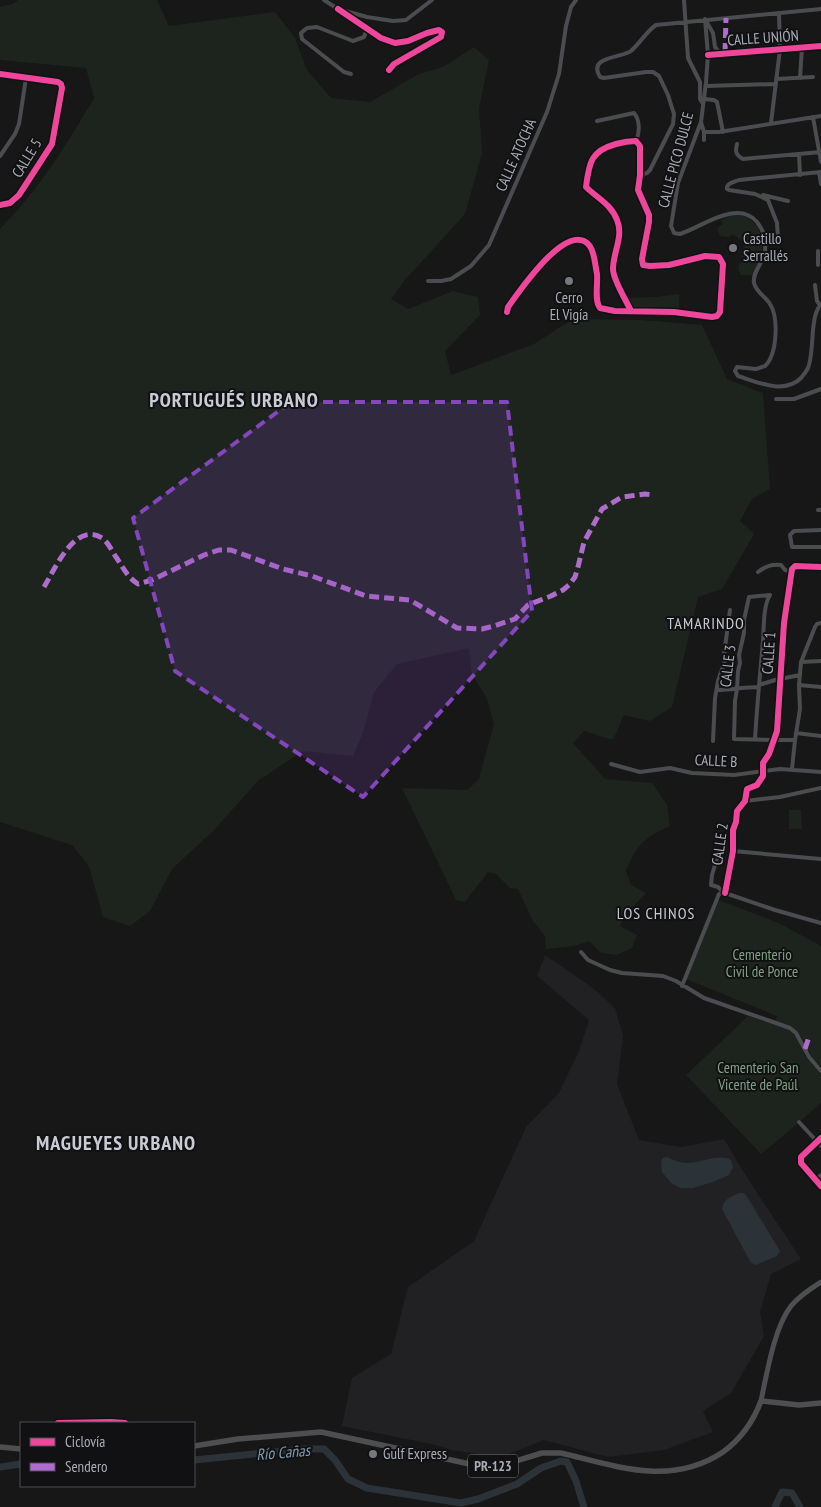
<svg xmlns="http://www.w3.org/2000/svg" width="821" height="1507" viewBox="0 0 821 1507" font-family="'PT Sans Narrow',sans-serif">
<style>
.built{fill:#212123}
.green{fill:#1d241e}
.water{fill:#2b3238}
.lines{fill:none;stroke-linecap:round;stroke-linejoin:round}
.river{stroke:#2b3238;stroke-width:7}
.minor{stroke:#4b4c50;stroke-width:4}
.major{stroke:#4d4f52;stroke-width:5}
.highway{stroke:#4e4e51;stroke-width:5.5}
.quiet{stroke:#b06ccc;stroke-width:5;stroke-dasharray:10 5;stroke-linecap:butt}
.cycleway-casing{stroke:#111113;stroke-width:9}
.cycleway{stroke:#ed469a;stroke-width:6}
.marked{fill:#8446bd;fill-opacity:0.2;stroke:#8446bd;stroke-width:4;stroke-dasharray:10 6;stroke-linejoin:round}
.poi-dot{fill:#76787f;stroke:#111113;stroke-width:2}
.labels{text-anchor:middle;stroke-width:4;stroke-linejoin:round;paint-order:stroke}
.shield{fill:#111113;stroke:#7b7e86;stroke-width:1}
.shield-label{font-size:14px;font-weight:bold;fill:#a9adb7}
.street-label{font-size:15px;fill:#a9adb7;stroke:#111113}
.poi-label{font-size:15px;fill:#a9adb7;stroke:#111113;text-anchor:start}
.park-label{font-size:15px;fill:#80a282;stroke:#111113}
.neighbourhood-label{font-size:16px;letter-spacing:1px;fill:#c9ccd4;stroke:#111113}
.water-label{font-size:16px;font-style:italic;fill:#819bb1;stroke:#111113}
.district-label{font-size:20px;font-weight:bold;letter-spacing:1px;fill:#c9ccd4;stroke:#111113}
</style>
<rect width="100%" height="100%" fill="#171717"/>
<!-- built -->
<path class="built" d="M545,955L593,988L615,1008L623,1036L617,1084L639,1140L681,1147L724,1139L748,1179L801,1259L771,1274L760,1312L764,1336L731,1393L703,1411L713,1432L664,1450L608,1457L544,1440L501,1457L451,1450L436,1445L342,1426L352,1378L391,1354L408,1287L474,1241L526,1127L559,1093L579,1051L589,1020L537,976Z"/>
<!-- green -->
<path class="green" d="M18,0H157L169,26L275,12L295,38L307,70L331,98L370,102L417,75L445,66L474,47L489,60L479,108L482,153L465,214L404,281L391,299L408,309L453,291L478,297L480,315L445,351L451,375L534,344L573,319L641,320L702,325L727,379L763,393L770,489L752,499L740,521L754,534L722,589L698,597L672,707L650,721L624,715L613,740L584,731L573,743L605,779L652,783L667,805L670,826C643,839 638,843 626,871L631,885L646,893L624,916L620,926L637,935L632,948L617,955L601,953L589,941L574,946L546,949L545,936L533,921L518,889L510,888L496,874L488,872L465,902L456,900L402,788L467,790L479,779L494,724L486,696L472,675L469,648L397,664L374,692L364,730L353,756L303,751L259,780L213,831L172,869L150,911L130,926L103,917L89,866L72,845L0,822V229C38,191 67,144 94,98L86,68L0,60V7L13,4Z
M731,215C754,213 767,235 761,256C759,262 756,269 753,275H741L738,268L739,264L743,262L742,256L744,253L742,250L745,246L742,241L733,234L729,237L720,236L717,228L723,224L721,220Z
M679,294V312L632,310L626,298L656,297Z
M789,810H801L802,829H789Z
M718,900L779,923L821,946V1067L812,1058L803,1039L797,1032L775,1022L777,1016L686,979Z
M748,1016L791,1030L799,1041L805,1056L821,1074V1103L796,1125L761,1154L686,1075Z"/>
<!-- water -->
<path class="water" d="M667,1157C673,1160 680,1163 687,1163C699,1163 722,1153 731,1160L733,1167L729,1175L713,1182L693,1188H680L671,1183L662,1172L661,1161L663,1158Z
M739,1193H743L746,1195L780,1251L777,1256L756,1265L751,1263L722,1209C723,1199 731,1197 739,1193Z"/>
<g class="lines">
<!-- river -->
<path class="river" d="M194,1460L305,1449H324L335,1460L348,1479L367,1488L461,1503L478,1499L517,1484L541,1468L561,1461L567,1462L576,1481L584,1507
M0,1467L21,1464
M775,1507L782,1492L792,1493L800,1507"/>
<!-- minor -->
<path class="minor" d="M324,0L338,9L367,17L393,21L406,20L432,0
M684,0L688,58L700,82V99L703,104
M338,9L381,38L395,43L408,41L427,33L439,30L442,32L441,37L394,64L389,70
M705,19L708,55L706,82L701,122L678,183L671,226L674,233L680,234C702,227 737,199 757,222C764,231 766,239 765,251C764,262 752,272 754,283C756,292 766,297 770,304C779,318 777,355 765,366L756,369L737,367L735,371L738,376C757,382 784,395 801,378C804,374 808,370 809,365C812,354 812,341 813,330C814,321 815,311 821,304
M706,21L713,33L715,47L720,53
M708,55L821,46
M0,74L58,82L61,84L62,88L52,144L19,195L10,203L0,205
M351,74L344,72L302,39L301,33L307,28L317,27L353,41L364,37L367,29
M800,78L802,47
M776,79L813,77
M706,86L776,84
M704,99L714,100L717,102L723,132
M813,117L821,162
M597,121L634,113C640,120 640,132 636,141
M701,122L704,132H719L821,116
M771,123L780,49L779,13
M704,132V140
M737,144C735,152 736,155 743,159L821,152
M799,154L800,175
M0,156L15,134L19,124L26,78
M819,172L821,184
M640,175L647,173L650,170L673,124L674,114L668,95L659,76L653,72H646L604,78L600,77C587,56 622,58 631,51C640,43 646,32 656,25L821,9
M763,195L788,201
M778,238L777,223L768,200L755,194L729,190L727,189C726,183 734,182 739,180L821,172
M818,265V251
M428,281H441L451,279L471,266L489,245L547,112L559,74L566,26L571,7L576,0
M815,285L817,301L820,305
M507,312L508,307C519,292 567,220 589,245C595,252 595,266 597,274C598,285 594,300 600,308L615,311L674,312L712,317L717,316L720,312L723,264L719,257L705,256L669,265L650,266L643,265L642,259L649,222V215L638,190L640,175V146L636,141C629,141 623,142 616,144C591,151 589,162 586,187C597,198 611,204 617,220C624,236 613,252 613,269C613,280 626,300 631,311
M776,399H794L821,389
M818,510H821
M821,530L794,531L790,535L792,547H821
M758,572C766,566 772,564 781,565L785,570L792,572
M801,662L821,661
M759,685L775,680L800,675
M799,685L821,687
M717,690C731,690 744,687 759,687
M796,733L821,736
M755,739C757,706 760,674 763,641C764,628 763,606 770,595L749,597L744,620V633L739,655L740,663L738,671L737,689L735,701L734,739L774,740H795
M713,741L715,698L718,681L726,658L724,655L730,610
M611,764L640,772L670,768L692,773L734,775L780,769L821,772
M792,769L795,740L800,709L799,685L801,662L815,627L817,624L821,623
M745,801L780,797L821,788
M733,851L821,859
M718,855L712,875L711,885L718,887L723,892
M725,893L733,851V830L736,822L737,811L745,801L747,789L757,785L763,776V763L769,754L777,731L784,623L792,569L795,566L821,567
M725,893L775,910L821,923
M581,952L588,960L610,970L622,973L663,976L676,981L704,998L790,1028L796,1033L809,1057L821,1071
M682,986L719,894L725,893
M799,1122L821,1146
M821,1138L801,1157V1163L821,1186
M815,1180L821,1175
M58,1423L111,1422L125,1423"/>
<!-- major -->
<path class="major" d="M761,1401C767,1373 774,1328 791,1306C799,1296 810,1289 821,1282"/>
<!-- highway -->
<path class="highway" d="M194,1446L238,1439L321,1432L479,1466L496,1467L542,1453H561C616,1466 671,1487 723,1452C741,1439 753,1422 761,1401L799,1405L821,1403
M0,1447L21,1449"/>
<!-- quiet -->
<path class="quiet" d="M725,53L726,18
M44,587C55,569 75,521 102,538C108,542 112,551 116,557C123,567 127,577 138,584L152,580L204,555L219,550H231L283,569L312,576L366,596L410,600L457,628L482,629L494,626L515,619L528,605L551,596L563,590L569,585L575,577L578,567L584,542L602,509L622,497L645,494L652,495
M805,1049L809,1037"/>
<defs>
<path id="cycleway" d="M338,9L381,38L395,43L408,41L427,33L439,30L442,32L441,37L394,64L389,70
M708,55L821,46
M0,74L58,82L61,84L62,88L52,144L19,195L10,203L0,205
M507,312L508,307C519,292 567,220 589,245C595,252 595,266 597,274C598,285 594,300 600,308L615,311L674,312L712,317L717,316L720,312L723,264L719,257L705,256L669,265L650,266L643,265L642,259L649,222V215L638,190L640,175V146L636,141C629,141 623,142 616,144C591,151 589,162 586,187C597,198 611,204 617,220C624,236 613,252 613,269C613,280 626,300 631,311
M725,893L733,851V830L736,822L737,811L745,801L747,789L757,785L763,776V763L769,754L777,731L784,623L792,569L795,566L821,567
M821,1138L801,1157V1163L821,1186
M58,1423L111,1422L125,1423"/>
</defs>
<!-- cycleway casing -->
<use href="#cycleway" class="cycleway-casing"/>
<!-- cycleway -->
<use href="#cycleway" class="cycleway"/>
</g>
<!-- marked area -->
<path class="marked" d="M291,402H507L532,611L363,797L175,671L133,518Z"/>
<!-- markers -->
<g class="poi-dot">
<circle cx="733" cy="248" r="5"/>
<circle cx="569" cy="281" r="5"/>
<circle cx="373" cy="1454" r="5"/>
</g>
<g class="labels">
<!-- shield labels -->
<rect class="shield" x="468" y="1454.5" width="50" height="23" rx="4"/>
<g class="shield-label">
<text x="493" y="1471">PR-123</text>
</g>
<!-- street labels -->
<g class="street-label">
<text transform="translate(763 38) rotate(-4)" y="5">CALLE UNIÓN</text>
<text transform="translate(516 155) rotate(-66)" y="5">CALLE ATOCHA</text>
<text transform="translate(27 158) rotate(-59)" y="5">CALLE 5</text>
<text transform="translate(676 160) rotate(-75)" y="5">CALLE PICO DULCE</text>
<text transform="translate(769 653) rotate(-86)" y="5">CALLE 1</text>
<text transform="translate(728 666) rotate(-83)" y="5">CALLE 3</text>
<text transform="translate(716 761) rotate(3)" y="5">CALLE B</text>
<text transform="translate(720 844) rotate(-82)" y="5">CALLE 2</text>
</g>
<!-- poi labels -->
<g class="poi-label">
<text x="743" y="244">Castillo<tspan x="743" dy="17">Serrallés</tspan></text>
<text x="569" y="303" text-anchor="middle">Cerro<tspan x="569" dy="17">El Vigía</tspan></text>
<text x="383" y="1459">Gulf Express</text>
</g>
<!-- park labels -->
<g class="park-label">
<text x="762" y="960">Cementerio<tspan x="762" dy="17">Civil de Ponce</tspan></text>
<text x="758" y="1073">Cementerio San<tspan x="758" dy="17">Vicente de Paúl</tspan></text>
</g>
<!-- neighbourhood labels -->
<g class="neighbourhood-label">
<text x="706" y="629">TAMARINDO</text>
<text x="656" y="919">LOS CHINOS</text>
</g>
<!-- water labels -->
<g class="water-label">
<text transform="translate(283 1452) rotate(-5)" y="6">Río Cañas</text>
</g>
<!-- district labels -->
<g class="district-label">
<text x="234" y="407">PORTUGUÉS URBANO</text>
<text x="116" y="1150">MAGUEYES URBANO</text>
</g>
</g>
<!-- legend -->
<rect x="20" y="1422" width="175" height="65" fill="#111113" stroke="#4e4f55"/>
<rect x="30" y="1438" width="25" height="8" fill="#ed469a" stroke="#4e4f55"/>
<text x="65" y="1447" font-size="15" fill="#a9adb7">Ciclovía</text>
<rect x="30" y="1463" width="25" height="8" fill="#b06ccc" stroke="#4e4f55"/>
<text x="65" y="1472" font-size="15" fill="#a9adb7">Sendero</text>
</svg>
